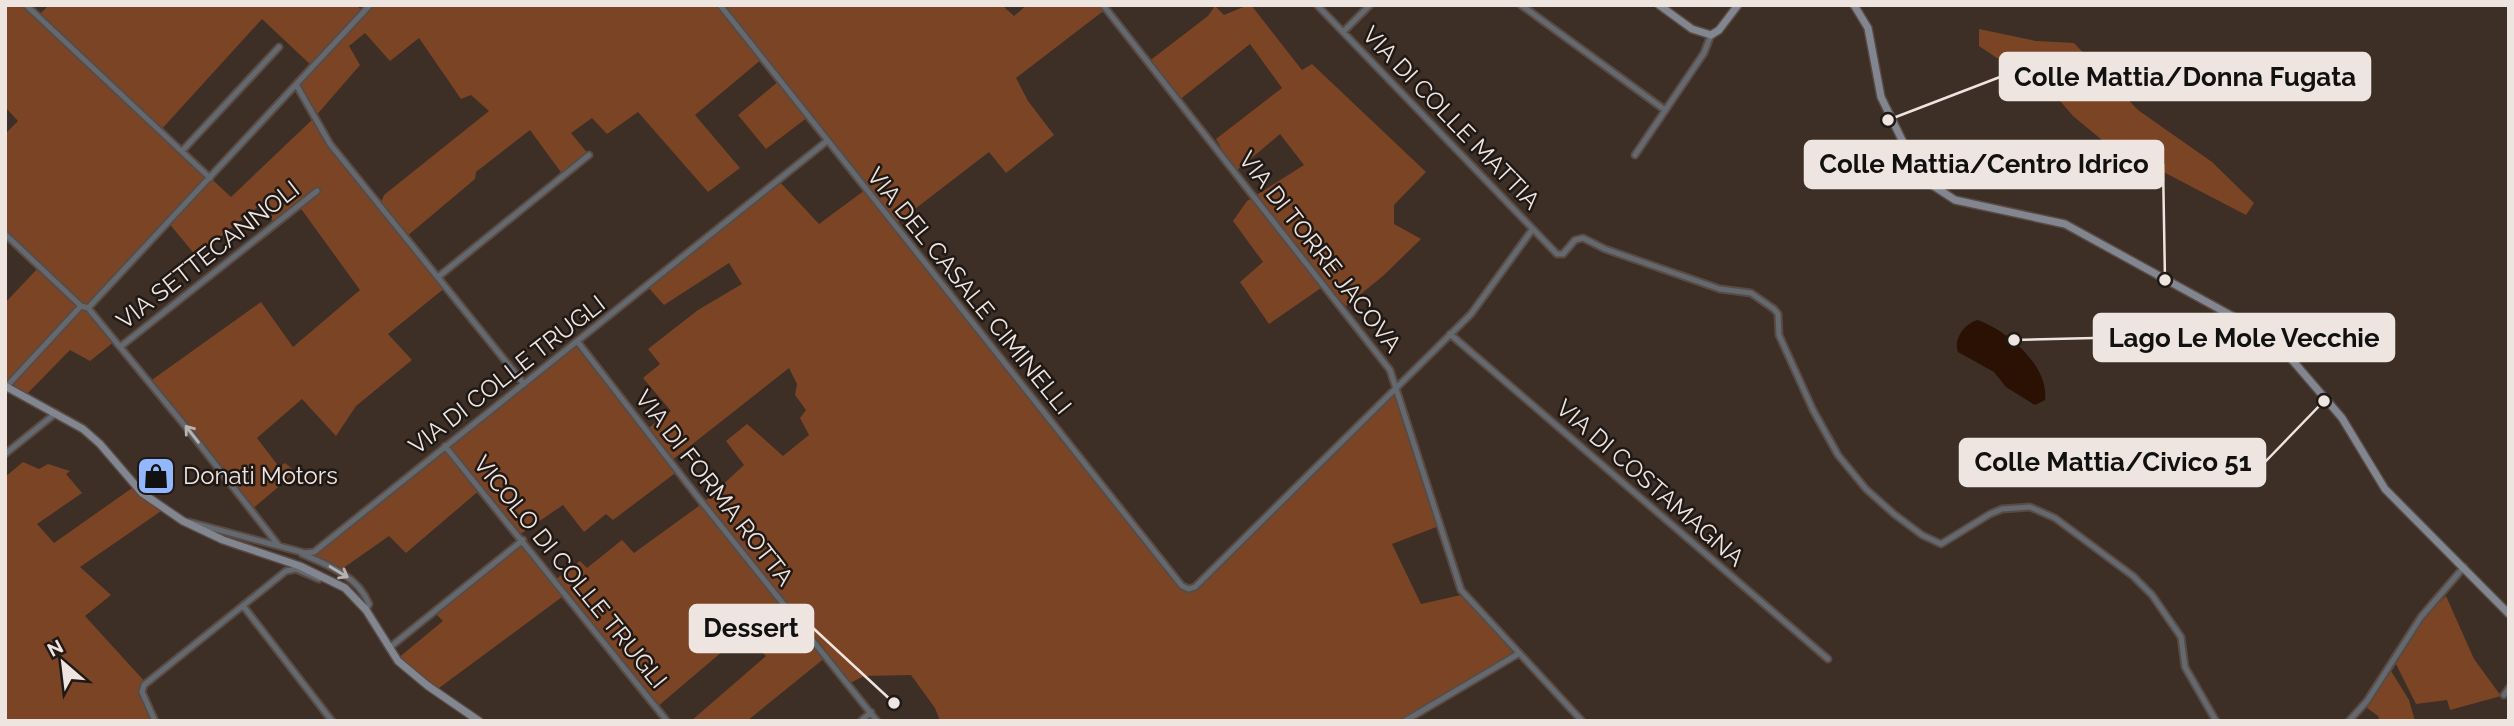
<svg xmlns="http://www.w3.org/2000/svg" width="2514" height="726" viewBox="0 0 2514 726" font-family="Raleway,sans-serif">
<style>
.green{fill:#7b4525;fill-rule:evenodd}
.water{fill:#2b1103}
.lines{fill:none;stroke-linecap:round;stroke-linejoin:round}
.street-casing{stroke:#594b44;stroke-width:9}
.secondary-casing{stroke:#594b44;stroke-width:10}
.street{stroke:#64686f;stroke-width:5}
.secondary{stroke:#818691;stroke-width:7}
.oneway{stroke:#b7b3b3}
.labels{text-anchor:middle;stroke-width:5;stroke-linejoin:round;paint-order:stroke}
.street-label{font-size:24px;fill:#efe5e0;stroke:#1f1814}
.poi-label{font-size:24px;fill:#efe5e0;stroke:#1f1814;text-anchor:start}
.leader{fill:none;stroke:#efe5e0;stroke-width:2.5}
.callout-dot{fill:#efe5e0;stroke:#1f1814;stroke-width:2.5}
.callout{fill:#efe5e0;stroke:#efe5e0;stroke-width:2.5}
.callout-label{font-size:26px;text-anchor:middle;font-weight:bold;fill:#111}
</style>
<rect width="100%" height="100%" fill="#3d2e26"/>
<!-- green -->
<path class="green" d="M5,5H26L38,16L49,5H356L364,12L370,5H1002L1014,16L1027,5H1103L1106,9L1016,78L1028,101L1054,135L1006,173L989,152L894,225L1183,586L1196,587L1397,386L1439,526L1392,544L1421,604L1461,595L1515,652L1399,721H940L935,708L911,675L864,676L848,684L826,657L747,721H691L766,656L743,634L657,707L566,594L435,691L397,659L443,621L434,612L523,540L555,580L580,561L587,568L622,540L634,553L703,503L744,465L726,441L747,424L783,456L809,435L800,418L806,410L795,395L797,384L789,368L671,461L678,471L613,520L606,514L584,532L563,505L519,535L481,489L406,553L389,536L339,571L311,553L577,341L646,430L671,411L643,378L660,364L648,349L698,310L742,284L729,263L664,305L647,286L778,180L819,224L865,190L808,117L766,149L738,115L779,81L762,59L695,115L740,168L708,192L638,112L607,134L592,118L571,133L589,155L563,175L530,130L476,172L475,179L406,237L446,287L388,334L412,360L356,406L336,436L302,399L257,438L279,467L285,463L296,472L251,510L149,382L261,302L293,347L360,290L299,206L276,224L259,206L196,256L168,222L88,308L115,341L90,361L70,350L25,396L5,386V303L38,268L5,234V134L18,121L5,107ZM262,19L313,67L297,86L314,118L231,197L160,131ZM365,33L390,61L419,38L461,99L471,95L489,111L384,195L380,205L314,118L360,65L349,46Z
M1248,5H1251L1302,70L1312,64L1426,172L1394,205V224L1421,239L1383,276L1346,306L1324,286L1269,324L1240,282L1263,262L1233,221L1247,201L1304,165L1280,134L1235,172L1216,139L1282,88L1250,44L1178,101L1148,62L1208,16L1215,6L1224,15Z
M1979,29L2036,41L2074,43L2138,110L2212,162L2254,203L2246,215L2102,140L2073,116L2043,81L1997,58L1979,46Z
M23,462L39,469L48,464L70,471L66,474L82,493L37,524L54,543L135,486L164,509L80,567L111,595L85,616L146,683L142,688L155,721H5V477Z
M2446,596L2474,659L2501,696L2450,710L2447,700L2416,704L2396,664L2422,619Z
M2391,671L2409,700L2415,721H2380L2378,716L2367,708Z"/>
<!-- water -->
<path class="water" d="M1978,320C2008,331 2049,366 2045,400L2035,405L2006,387L1994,372L1958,352C1953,339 1965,323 1978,320Z"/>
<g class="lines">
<defs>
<path id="street" d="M26,5L210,178
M720,5L1182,586L1189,589L1195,587L1471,314L1532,230
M1103,5L1390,370L1461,590L1582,721
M1317,5L1557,254H1563L1575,240L1583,238L1605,249L1720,289L1751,293L1774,309L1778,314L1779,335L1813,410L1838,455L1866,489L1894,514L1922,535L1941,544L1990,514L2002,509L2030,507L2055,518L2133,576L2152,595L2181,637L2185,667L2216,721
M1521,5L1665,110
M1343,32L1370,5
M297,86L330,144L524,384
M182,151L279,47
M1635,155L1704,53L1711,35
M5,234L81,306L88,308L190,432L279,546
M438,277L589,155
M88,308L370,5
M1450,334L1828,659
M577,341L697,496L877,721
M120,347L317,191
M7,386L81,306
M445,446L667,721
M5,454L56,413
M189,522L305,553L314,552L827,141
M302,554C328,565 358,576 369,604L366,610
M244,607L332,721
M389,648L523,540
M2504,695L2509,688
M155,721L142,692L144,685L286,571L296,569L319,579
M861,721L871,712
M1405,721L1518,654
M2349,721L2367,701L2421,617L2464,567"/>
<path id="secondary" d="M1659,5L1692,29L1711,35L1719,30L1738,5
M1854,5L1868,28L1881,97L1903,142L1929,183L1955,200L2065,224L2274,339L2342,418L2385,489L2509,614
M5,386L83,429L100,444L142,493L183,521L223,540L300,566L345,588L366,610L398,661L428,686L479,721"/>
</defs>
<!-- street casing -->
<use href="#street" class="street-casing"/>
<!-- secondary casing -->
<use href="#secondary" class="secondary-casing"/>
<!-- street -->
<use href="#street" class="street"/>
<!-- secondary -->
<use href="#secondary" class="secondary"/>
</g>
<!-- one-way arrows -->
<defs><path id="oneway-shaft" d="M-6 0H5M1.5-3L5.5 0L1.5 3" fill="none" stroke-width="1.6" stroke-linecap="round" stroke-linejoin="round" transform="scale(1.75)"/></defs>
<g class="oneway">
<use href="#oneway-shaft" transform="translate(192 434) rotate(-128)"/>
<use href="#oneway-shaft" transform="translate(339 572) rotate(31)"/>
</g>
<!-- icons -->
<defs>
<symbol id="shop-square" viewBox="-11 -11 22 22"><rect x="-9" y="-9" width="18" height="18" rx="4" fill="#93b7fd" stroke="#1f1814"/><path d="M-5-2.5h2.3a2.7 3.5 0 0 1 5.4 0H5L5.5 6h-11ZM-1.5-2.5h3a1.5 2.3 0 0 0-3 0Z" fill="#111"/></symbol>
</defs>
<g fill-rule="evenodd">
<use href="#shop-square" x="134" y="454" width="44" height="44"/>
</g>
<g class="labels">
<!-- street labels -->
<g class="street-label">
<text transform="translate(1451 118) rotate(46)" y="8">VIA DI COLLE MATTIA</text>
<text transform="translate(1320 252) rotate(52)" y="8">VIA DI TORRE JACOVA</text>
<text transform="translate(208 255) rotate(-38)" y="8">VIA SETTECANNOLI</text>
<text transform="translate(969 291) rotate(51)" y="8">VIA DEL CASALE CIMINELLI</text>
<text transform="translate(507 375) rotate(-38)" y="8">VIA DI COLLE TRUGLI</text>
<text transform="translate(1650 483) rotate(41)" y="8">VIA DI COSTAMAGNA</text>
<text transform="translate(714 488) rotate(52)" y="8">VIA DI FORMA ROTTA</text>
<text transform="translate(570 572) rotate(51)" y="8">VICOLO DI COLLE TRUGLI</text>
</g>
<!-- poi labels -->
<g class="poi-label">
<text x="183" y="484">Donati Motors</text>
</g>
</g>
<!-- callouts -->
<path class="leader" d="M1888 120L2000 77M2165 280L2163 164M2014 340L2094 338M2324 401L2265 462M894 703L813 628"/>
<g class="callout-dot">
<circle cx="1888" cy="120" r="7"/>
<circle cx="2165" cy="280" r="7"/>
<circle cx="2014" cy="340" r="7"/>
<circle cx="2324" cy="401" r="7"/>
<circle cx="894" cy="703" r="7"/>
</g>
<g class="callout">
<rect x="2000" y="53" width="370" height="47" rx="7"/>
<rect x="1805" y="141" width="358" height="47" rx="7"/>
<rect x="2094" y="314" width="300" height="47" rx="7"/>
<rect x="1960" y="439" width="305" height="47" rx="7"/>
<rect x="690" y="605" width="123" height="47" rx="7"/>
</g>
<g class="callout-label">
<text x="2185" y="86">Colle Mattia/Donna Fugata</text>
<text x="1984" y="173">Colle Mattia/Centro Idrico</text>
<text x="2244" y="347">Lago Le Mole Vecchie</text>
<text x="2113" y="471">Colle Mattia/Civico 51</text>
<text x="751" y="637">Dessert</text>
</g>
<!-- border -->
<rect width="2514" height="726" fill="none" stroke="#efe5e0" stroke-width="14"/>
<!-- north arrow -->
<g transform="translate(63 663) rotate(332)" stroke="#1f1814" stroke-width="5" paint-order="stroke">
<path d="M0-5L12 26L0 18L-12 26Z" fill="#efe5e0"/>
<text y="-10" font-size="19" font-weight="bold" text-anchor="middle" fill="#efe5e0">N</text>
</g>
</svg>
